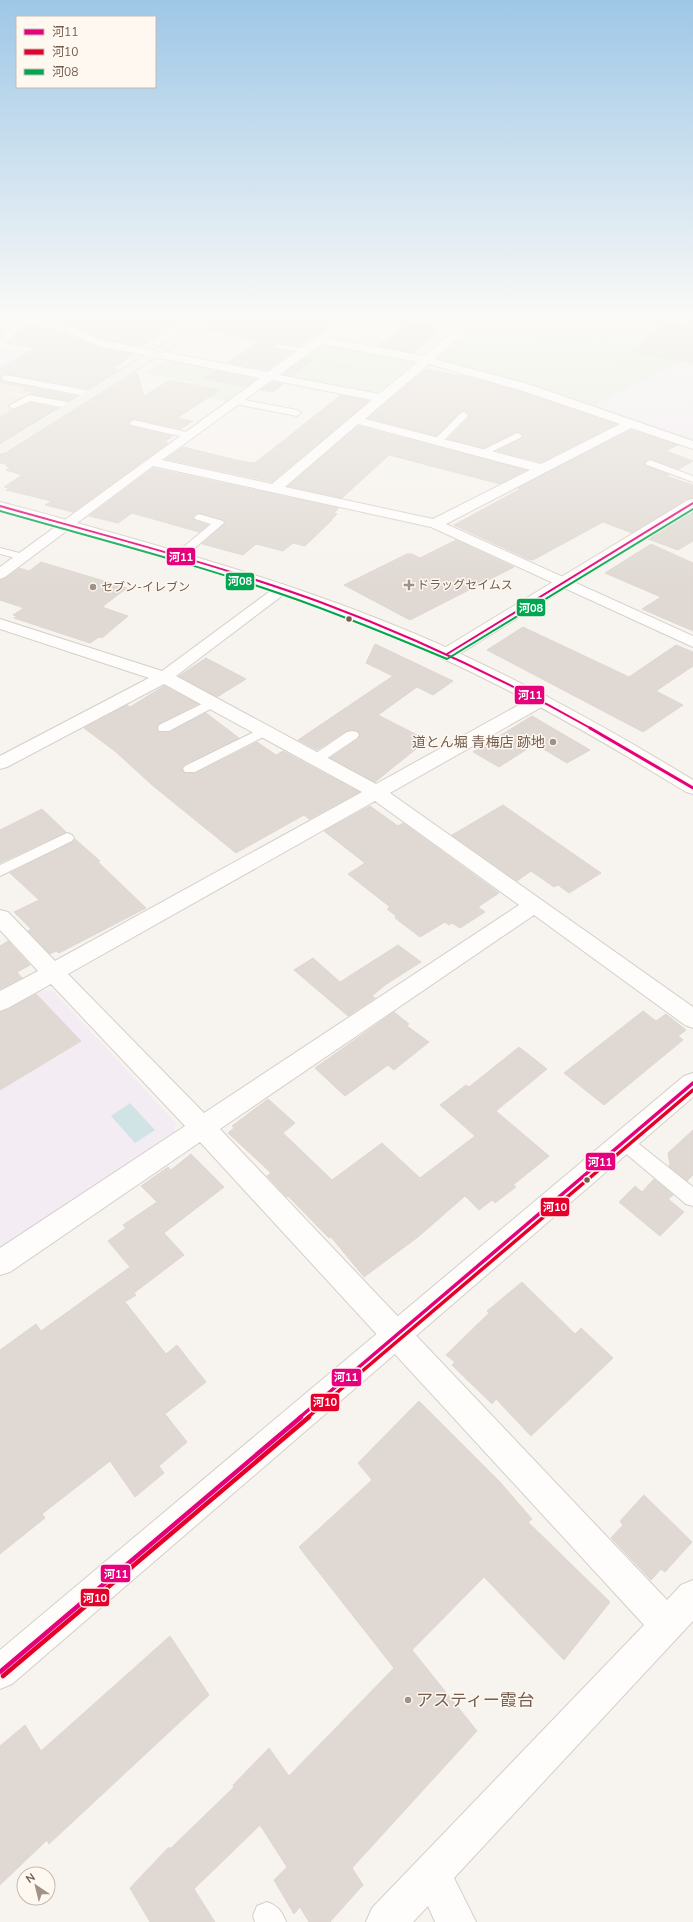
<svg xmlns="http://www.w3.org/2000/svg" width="693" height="1922" viewBox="0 0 693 1922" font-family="'Nunito Sans','Noto Sans JP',sans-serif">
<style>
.residential{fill:#efe6dc}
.education{fill:#f4ecf3}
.green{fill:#e4ecda}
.water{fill:#d0e4e6}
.building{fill:#e0d9d3;stroke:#dfd7d1}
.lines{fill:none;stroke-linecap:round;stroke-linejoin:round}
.service-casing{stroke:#d4cfc9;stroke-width:2}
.minor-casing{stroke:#d4cfc9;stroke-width:2}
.tertiary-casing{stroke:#d4cfc9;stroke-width:2}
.secondary-casing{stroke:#d6d0ca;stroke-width:2}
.primary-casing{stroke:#d5cec8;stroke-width:2}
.path{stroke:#d7d1cd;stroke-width:1.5;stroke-dasharray:0.5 1.5;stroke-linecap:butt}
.service{fill:#fefdfc;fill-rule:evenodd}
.minor{fill:#fefdfc;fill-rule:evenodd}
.tertiary{fill:#fefdfc;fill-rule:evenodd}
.secondary{fill:#fefdfc;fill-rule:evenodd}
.primary{fill:#f2eee7;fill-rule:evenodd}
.path-bridge{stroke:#d7d1cd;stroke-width:1.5;stroke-dasharray:0.5 1.5;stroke-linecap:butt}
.bus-1-far3-casing{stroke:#fef8f0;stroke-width:4}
.bus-1-far2-casing{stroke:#fef8f0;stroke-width:6}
.bus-1-far1-casing{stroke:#fef8f0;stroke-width:6}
.bus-1-casing{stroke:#fef8f0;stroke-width:8}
.bus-2-far1-casing{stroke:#fef8f0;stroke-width:6}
.bus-2-casing{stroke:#fef8f0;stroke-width:8}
.bus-3-casing{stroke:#fef8f0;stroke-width:4}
.bus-1-far3{stroke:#e5007d;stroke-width:2}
.bus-1-far2{stroke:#e5007d;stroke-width:3}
.bus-1-far1{stroke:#e5007d;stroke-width:3.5}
.bus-1{stroke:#e5007d;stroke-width:4.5}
.bus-2-far1{stroke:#e4002b;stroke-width:3.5}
.bus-2{stroke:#e4002b;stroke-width:4.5}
.bus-3{stroke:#00a651;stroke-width:2}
.poi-dot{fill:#a19287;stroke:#fef8f0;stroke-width:1.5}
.bus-dot{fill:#735d4f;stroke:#fef8f0;stroke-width:1.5}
.labels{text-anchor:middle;stroke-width:3;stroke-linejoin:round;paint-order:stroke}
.far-poi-label{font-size:12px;fill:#735d4f;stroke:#fef8f0;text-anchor:start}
.poi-label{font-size:14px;fill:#735d4f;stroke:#fef8f0;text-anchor:end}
.near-poi-label{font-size:17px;fill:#735d4f;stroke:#fef8f0;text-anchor:start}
.line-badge{stroke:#fef8f0;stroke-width:1.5}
.badge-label{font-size:11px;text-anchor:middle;font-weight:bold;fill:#fff}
</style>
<rect width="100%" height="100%" fill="#f7f3ee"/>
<!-- residential -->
<path class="residential" d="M0,320L18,321L0,338Z
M7,380L39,386L24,395L6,392L21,396L23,398L10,407L14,408L27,400L46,402L31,411L0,419V384Z"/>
<!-- education -->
<path class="education" d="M0,347L70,359L114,368L94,380L56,373L40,383L5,376L1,379L7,380L0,384Z
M693,355V441L589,405Z
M41,990L53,991L176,1123L174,1134L0,1249V1013Z"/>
<!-- green -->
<path class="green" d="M482,319H693V355L680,361L683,362L594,405L693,439V441L438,360L436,358Z
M326,344L414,360L416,362L378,393L374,394L283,377L280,374L321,345Z
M165,360H170L256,376L257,379L226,401L182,392L195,383L144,373Z"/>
<!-- water -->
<path class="water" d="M130,1103L155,1130L135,1143L111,1116Z"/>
<!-- building -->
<path class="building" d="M43,319H186L142,346L102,339L61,322Z
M218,319H279L291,321L295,319H338L299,346L275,343V349L291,352L286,355H289L268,370L227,363L260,341L205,330Z
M659,321L693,327V363L635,354Z
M408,322L443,328L414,353L378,346Z
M26,326L58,330L98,347L134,354L113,368L119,370L87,389L6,374L2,375L3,381L76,396L68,401L28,394L32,391L23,390L26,387L0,383V368L35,348L5,343Z
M305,358L312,360L293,376L283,374Z
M426,369L468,377L520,391L616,424L541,462L497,451L521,439L523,435L517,432L484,448L448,439L468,418L469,415L465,411L460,412L436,436L368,418Z
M215,371L256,379L245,387L203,378Z
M135,373L138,374L144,396L169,380L220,390L177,418L193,421L181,429L134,419L128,422L131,426L171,436L169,437H172L164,442L168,443L73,512L45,505L52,501L6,490L9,488L4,487L22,475L6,470L10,467L6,466L9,465L0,463V455L6,454Z
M272,382L283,384L273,392L261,390Z
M341,395L369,401L272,482L166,459L183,447L240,461L255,463Z
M30,403L57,408L0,442V417L12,410Z
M358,426L526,470L500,484L389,455L342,498L288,486Z
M631,430L677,445L666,451L693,461L679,469L651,459L644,463L646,466L669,475L666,476L693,485V498L687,499L632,533L603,522L533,560L528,559L454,525L520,489L518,488Z
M153,468L339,508L334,513L337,514L331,520H332L305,546L293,543L283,551L256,544L243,555L202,544L225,523L223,520L199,513L193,516L194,520L208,525L199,532L132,513L118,523L89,516Z
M693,511V541L678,550L648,539Z
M456,540L514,567L410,620L344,585L407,554H412L420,558Z
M651,544L693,563V631L642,609L661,597L605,573Z
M41,562L127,588L102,607L128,616L102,638L99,637L90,643L14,618L17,616L13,615L24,608L0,600V580L6,578L19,568L29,571Z
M523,627L629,677L676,645L693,652V666L656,691L683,705L643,732L487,650Z
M375,644L453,681L433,695L417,687L378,715L427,740L375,782L330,758L358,739L360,734L357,731H346L317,750L298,740L393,676L366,663Z
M206,658L246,679L217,697L179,676Z
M164,686L198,704L158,724L157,728L158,732H170L206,713L239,738L184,765L182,768L184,773H196L257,742L276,755L283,751L359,792L309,819L304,815L236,853L152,785L116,752L84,728L127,705L130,707Z
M532,716L590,750L567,763L535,744L499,767L473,752Z
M503,805L601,873L569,893L558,885L554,887L531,871L517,881L452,835Z
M370,806L398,826L403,823L499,893L478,907L485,912L460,928L452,923L449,925L445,922L420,937L395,918L396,916L387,909L390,907L348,874L365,863L324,831Z
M42,809L66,832L0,863V830Z
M75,839L100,861L98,862L146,908L59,953L56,951L50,954L28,931L31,929L14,912L39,900L10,873L73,842Z
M8,941L30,965L17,972L22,978L0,989V946Z
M398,945L421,962L385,985L372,996L375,998L348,1016L294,970L313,958L340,982Z
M36,994L81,1041L0,1090V1012Z
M643,1011L656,1021L666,1014L686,1030L678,1036L683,1040L604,1105L564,1073Z
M394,1012L409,1024L407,1026L429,1042L394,1070L388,1065L345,1096L315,1068Z
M519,1047L547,1069L496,1111L549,1156L513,1185L516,1187L495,1203L492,1200L479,1210L465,1196L418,1237L364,1277L331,1237L329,1238L288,1196L287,1197L267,1176L271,1173L228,1133L234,1128L232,1126L268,1099L295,1123L283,1133L332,1180L382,1143L420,1178L475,1136L440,1105L466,1085L469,1087Z
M693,1130V1175L687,1181L669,1166L670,1164L668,1153Z
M191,1154L224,1187L164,1233L184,1255L134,1293L136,1295L125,1302L166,1354L177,1345L206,1382L165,1414L187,1442L159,1466L164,1473L135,1497L110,1461L42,1514L45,1518L0,1554V1350L36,1324L41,1331L130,1267L108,1241L126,1228L123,1225L157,1202L141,1186L168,1167L171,1170Z
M654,1179L673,1195L668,1199L684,1212L660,1236L619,1202L635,1186L642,1192Z
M522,1282L575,1334L581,1328L613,1358L531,1436L496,1399L492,1404L452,1365L455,1362L446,1355L489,1313L487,1311Z
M419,1401L500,1482L532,1519L528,1522L610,1602L564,1660L484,1577L412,1650L477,1731L352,1868L363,1885L330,1922H309L300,1907L294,1914L274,1880L287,1867L260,1825L194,1889L215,1922H150L130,1888L169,1847L170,1849L234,1787L233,1785L269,1748L289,1776L394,1668L299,1547L372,1480L358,1463Z
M644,1495L692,1542L665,1572L661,1569L651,1580L611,1538L623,1525L620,1521Z
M170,1636L209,1695L49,1844L47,1840L0,1885V1746L25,1725L41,1751Z"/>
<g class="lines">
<defs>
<path id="service" d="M21,319L28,321L9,339H3V335Z
M610,319L645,324L648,322L645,319H654L656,321C647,333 626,327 613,324Z
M658,319L689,321L692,320L693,326L662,321Z
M276,344L305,349L309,351L305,353L279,348H276Z
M6,375L91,391L95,394L91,397L3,380V376Z
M29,395L72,403L76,406L72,409L30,401L13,409L9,406Z
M234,398L297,410L301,413L297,416L231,403V399Z
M464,412L468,415L467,417L440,444H434L432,442L461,413Z
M134,420L191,433L193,435L188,438L131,425L129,423Z
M517,433L520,434L522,436L520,438L485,455H479L477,453Z
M650,460L693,476V482L647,465L645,463Z
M199,514L223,521L224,523L183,558H175L174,556L175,554L211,524L195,519L194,517Z
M0,548L27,555L28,557L23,560L0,554Z
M212,699L216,700L218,703L216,706L169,731H159L158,728L159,725Z
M264,727L269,728L271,731L269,734L195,772H185L183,769L185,766Z
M352,731L357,732L359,735L357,738L320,763H310L308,760L310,757L347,732Z
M67,833L72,835L74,838L72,841L0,876V865Z
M624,1134L630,1137L693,1187V1206L686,1204L618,1147L615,1142L618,1137Z
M267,1902C278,1906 282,1911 286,1922H255L253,1916L257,1906Z"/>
<path id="minor" d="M3,319H32L60,323L102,340L268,372L342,319H354L329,338L424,356L469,319H480L435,359L528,384L693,441V449L631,428L446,524L693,636V647L431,527L153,466L5,577L0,579V567L260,378L99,346L58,329L8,322ZM322,344L418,362L379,394L279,375ZM429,364L520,390L620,424L541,464L365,419ZM272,380L372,400L272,484L162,460ZM358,424L530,470L433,519L285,487Z
M282,584L287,586L290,589L287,592L176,676L376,784L535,696L541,695L547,696L550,700L547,704L390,793L693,1007V1028L685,1025L534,915L220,1129L667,1600L681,1585L693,1580V1621L454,1878L476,1922H435L428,1906L413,1922H366L372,1908L644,1625L200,1142L10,1272L0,1275V1248L185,1126L51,984L8,1008L0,1011V991L38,971L0,930V910L8,912L55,961L362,792L164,684L7,767L0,769V756L149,678L0,629V619L162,671L277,586ZM375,801L519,905L204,1113L68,974Z"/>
<path id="tertiary" d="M693,499V509L453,658L447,659L441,658L439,654L441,650L688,500Z
M693,1073V1097L12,1684L0,1689V1650L684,1076Z"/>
<path id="secondary" d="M0,502C40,512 80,524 120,535C219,563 318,593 413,633C510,674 603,725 693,780V794L686,792C581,727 473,667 357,622C241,576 120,544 0,510Z"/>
<path id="primary" d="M204,319H217L5,453L0,454V444Z"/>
</defs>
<!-- service casing -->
<use href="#service" class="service-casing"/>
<!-- minor casing -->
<use href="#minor" class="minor-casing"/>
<!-- tertiary casing -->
<use href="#tertiary" class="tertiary-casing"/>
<!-- secondary casing -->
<use href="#secondary" class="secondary-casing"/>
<!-- primary casing -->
<use href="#primary" class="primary-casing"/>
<!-- path -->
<path class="path" d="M515,319L513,325C535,338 561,340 586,343L599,329
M549,319L597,327
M566,319L597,324
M556,323L548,333L557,334L568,326L573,328L569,333L575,335L584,328
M492,324L541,340L585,348L623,364L658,365L693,349
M537,335L551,320
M565,338L566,336L580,338
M590,338L609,339
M598,341L609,343L623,351L628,350L635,344
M586,343C600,346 611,355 624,359C646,366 668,352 686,341
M640,344L650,347L660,354
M320,365L349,367
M346,372L352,365"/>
<!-- service -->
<use href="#service" class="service"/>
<!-- minor -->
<use href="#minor" class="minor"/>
<!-- tertiary -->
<use href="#tertiary" class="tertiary"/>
<!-- secondary -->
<use href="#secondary" class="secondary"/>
<!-- primary -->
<use href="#primary" class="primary"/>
<!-- path-bridge -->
<path class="path-bridge" d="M580,338L598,341"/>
<defs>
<path id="bus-1-far3" d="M0,506C107,536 216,564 320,602C414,637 505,680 592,729
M447,654L693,503"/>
<path id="bus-1-far2" d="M590,728L693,788"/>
<path id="bus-1-far1" d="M299,1418L693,1083"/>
<path id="bus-1" d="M0,1672L301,1417"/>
<path id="bus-2-far1" d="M307,1418L693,1090"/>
<path id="bus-2" d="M3,1676L309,1417"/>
<path id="bus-3" d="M0,511C94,538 189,562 281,594C337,613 392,636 447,659L693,509"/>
</defs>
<!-- bus-1-far3 casing -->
<use href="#bus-1-far3" class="bus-1-far3-casing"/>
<!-- bus-1-far2 casing -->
<use href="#bus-1-far2" class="bus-1-far2-casing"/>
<!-- bus-1-far1 casing -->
<use href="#bus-1-far1" class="bus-1-far1-casing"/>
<!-- bus-1 casing -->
<use href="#bus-1" class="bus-1-casing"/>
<!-- bus-2-far1 casing -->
<use href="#bus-2-far1" class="bus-2-far1-casing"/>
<!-- bus-2 casing -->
<use href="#bus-2" class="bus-2-casing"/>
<!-- bus-3 casing -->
<use href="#bus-3" class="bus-3-casing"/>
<!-- bus-1-far3 -->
<use href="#bus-1-far3" class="bus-1-far3"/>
<!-- bus-1-far2 -->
<use href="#bus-1-far2" class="bus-1-far2"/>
<!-- bus-1-far1 -->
<use href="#bus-1-far1" class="bus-1-far1"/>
<!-- bus-1 -->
<use href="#bus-1" class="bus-1"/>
<!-- bus-2-far1 -->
<use href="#bus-2-far1" class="bus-2-far1"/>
<!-- bus-2 -->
<use href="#bus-2" class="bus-2"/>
<!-- bus-3 -->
<use href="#bus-3" class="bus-3"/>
</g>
<!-- sky -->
<linearGradient id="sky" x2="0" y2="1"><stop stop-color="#9ec7e7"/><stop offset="0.54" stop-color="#fbfaf7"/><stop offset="1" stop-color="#fbfaf7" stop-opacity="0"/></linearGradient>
<rect width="693" height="588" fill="url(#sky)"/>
<!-- markers -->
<g class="poi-dot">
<path d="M407 579h4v4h4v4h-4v4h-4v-4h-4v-4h4z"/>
<circle cx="93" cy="587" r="4"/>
<circle cx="553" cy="742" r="4"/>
<circle cx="408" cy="1700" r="4"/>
</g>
<g class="bus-dot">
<circle cx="349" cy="619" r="3.5"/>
<circle cx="587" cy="1180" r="3.5"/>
</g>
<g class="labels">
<!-- far-poi labels -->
<g class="far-poi-label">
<text x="417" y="589">ドラッグセイムス</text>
<text x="101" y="591">セブン-イレブン</text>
</g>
<!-- poi labels -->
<g class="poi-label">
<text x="545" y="747">道とん堀 青梅店 跡地</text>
</g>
<!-- near-poi labels -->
<g class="near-poi-label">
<text x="416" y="1706">アスティー霞台</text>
</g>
</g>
<g class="line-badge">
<rect x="166" y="547" width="30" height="19" rx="4" fill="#e5007d"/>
<rect x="225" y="572" width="30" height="19" rx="4" fill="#00a651"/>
<rect x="516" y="598" width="30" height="19" rx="4" fill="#00a651"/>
<rect x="514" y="685" width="31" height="20" rx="4" fill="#e5007d"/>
<rect x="585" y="1152" width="31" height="19" rx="4" fill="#e5007d"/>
<rect x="540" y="1197" width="30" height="20" rx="4" fill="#e4002b"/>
<rect x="331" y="1368" width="31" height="19" rx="4" fill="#e5007d"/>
<rect x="310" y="1393" width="30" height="19" rx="4" fill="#e4002b"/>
<rect x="100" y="1564" width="31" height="19" rx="4" fill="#e5007d"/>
<rect x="80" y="1588" width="30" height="19" rx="4" fill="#e4002b"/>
</g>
<g class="badge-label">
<text x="181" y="561">河11</text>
<text x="240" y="585">河08</text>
<text x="531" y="612">河08</text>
<text x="530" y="699">河11</text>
<text x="600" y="1166">河11</text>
<text x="555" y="1211">河10</text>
<text x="346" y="1381">河11</text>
<text x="325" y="1406">河10</text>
<text x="116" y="1578">河11</text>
<text x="95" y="1602">河10</text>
</g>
<!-- legend -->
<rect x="16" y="16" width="140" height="72" fill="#fef8f0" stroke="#c6bab0"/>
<rect x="24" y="29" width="20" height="6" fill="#e5007d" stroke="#c6bab0"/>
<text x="52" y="36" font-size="12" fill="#735d4f">河11</text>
<rect x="24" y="49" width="20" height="6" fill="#e4002b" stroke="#c6bab0"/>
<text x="52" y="56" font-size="12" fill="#735d4f">河10</text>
<rect x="24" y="69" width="20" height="6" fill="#00a651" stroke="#c6bab0"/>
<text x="52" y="76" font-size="12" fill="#735d4f">河08</text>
<!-- north arrow -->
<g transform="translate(36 1886) rotate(325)"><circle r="19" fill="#fef8f0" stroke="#c6bab0"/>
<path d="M0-3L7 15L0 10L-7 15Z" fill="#a19287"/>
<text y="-6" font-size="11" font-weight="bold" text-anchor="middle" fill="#735d4f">N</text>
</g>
</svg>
